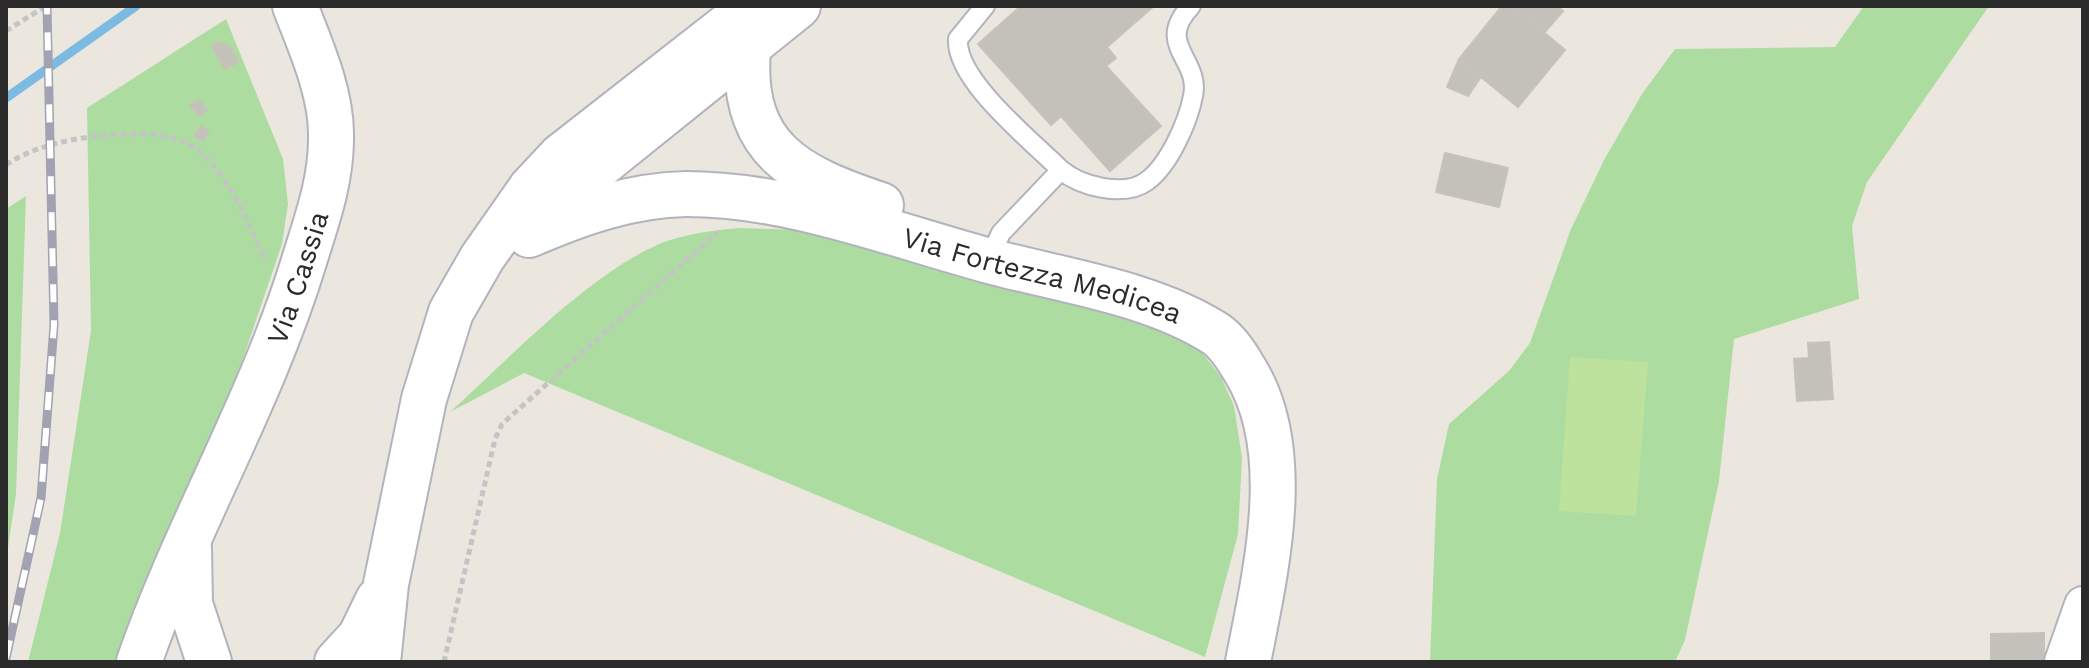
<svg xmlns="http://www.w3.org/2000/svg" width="2089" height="668" viewBox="0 0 2089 668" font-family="'Work Sans',sans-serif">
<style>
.green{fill:#addca1}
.pitch{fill:#bce29e}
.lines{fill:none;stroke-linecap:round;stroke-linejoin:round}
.stream{stroke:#7dbae1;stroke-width:9}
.building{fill:#c4c1ba;stroke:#c6c3b8;stroke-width:2}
.lane-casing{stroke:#b2b3bd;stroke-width:22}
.street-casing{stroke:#b2b3bd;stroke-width:40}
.secondary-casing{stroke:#b2b3bd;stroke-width:48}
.path{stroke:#c4c4c4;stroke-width:5;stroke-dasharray:6 4;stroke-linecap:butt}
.lane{stroke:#fff;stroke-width:18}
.street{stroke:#fff;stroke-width:36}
.secondary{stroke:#fff;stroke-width:44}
.rail-casing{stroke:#a2a2b3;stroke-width:9}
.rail{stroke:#fff;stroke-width:6;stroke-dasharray:18;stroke-linecap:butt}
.labels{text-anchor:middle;stroke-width:6;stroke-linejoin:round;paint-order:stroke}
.street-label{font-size:28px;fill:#2b2b2b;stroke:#fff}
</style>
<rect width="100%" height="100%" fill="#ebe7df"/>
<!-- green -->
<path class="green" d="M1864,6H1989L1867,182L1852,226L1859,299L1734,339L1719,481L1685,640L1675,662H1430L1437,479L1449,424L1509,371L1530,343L1571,229L1604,160L1642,94L1675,49L1835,47Z
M226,19L283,159L288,204L282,244L233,388L115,662H28L60,533L91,331L87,108Z
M26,196L16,494L6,561V209Z
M740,228L801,230L1145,317L1200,350L1221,377L1234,406L1242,458L1238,534L1205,657L524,373L450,412C509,359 594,268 667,241C691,233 715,230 740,228Z"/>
<!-- pitch -->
<path class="pitch" d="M1570,357L1648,362L1636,516L1559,511Z"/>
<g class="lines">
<!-- stream -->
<path class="stream" d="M6,98L136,6"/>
</g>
<!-- building -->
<path class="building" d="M1021,6H1154L1107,47L1116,58L1106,66L1161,126L1110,171L1061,116L1051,125L978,44Z
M1502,6H1512L1565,50L1518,107L1459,59Z
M1512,6H1557L1563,11L1544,33Z
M218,42L230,46L238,62L225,69L212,46Z
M1459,59L1481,77L1468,96L1447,87Z
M199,100L207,111L199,116L190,105Z
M201,126L209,131L203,141L194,136Z
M1445,153L1508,168L1499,207L1436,192Z
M1829,342L1833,399L1797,401L1794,359L1809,358L1808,343Z
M2044,633V662H1991V634Z"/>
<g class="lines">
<defs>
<path id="lane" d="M985,6L958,39C955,80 1032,141 1061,170C1080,186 1124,198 1147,181C1169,165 1188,122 1193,96C1201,59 1154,45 1191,6
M988,261L1001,233L1061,170"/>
<path id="street" d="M2063,662L2083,605"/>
<g id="secondary">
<path d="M748,50C740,150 797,177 881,205"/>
<path d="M539,224L594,170L798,6"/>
<path id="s1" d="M529,235C580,213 631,195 686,194C790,194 893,235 993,262C1065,281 1152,293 1216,334C1229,343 1239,360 1246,372C1295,453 1265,574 1248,662"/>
<path d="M189,548L190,604L209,662"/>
<path id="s2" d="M139,662C187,524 263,398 305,258C318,217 332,177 331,134C331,91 310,45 295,6"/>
<path d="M337,662L360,637L378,600"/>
<path d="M378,662L386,584L424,399L451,312L482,258L531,188L561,156L753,6"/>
</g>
</defs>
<!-- lane casing -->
<use href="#lane" class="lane-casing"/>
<!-- street casing -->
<use href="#street" class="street-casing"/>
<!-- secondary casing -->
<use href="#secondary" class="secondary-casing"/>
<!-- path -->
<path class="path" d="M6,31L46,6
M6,165C32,147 68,139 99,136C125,134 159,131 184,142C223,158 249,226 266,262
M444,662L495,439L502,424L718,232"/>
<!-- lane -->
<use href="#lane" class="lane"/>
<!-- street -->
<use href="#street" class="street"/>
<!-- secondary -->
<use href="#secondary" class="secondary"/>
<defs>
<path id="rail" d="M6,658L41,498L54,325L47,6"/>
</defs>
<!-- rail casing -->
<use href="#rail" class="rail-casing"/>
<!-- rail -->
<use href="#rail" class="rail"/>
</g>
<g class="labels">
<!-- street labels -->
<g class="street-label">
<text dy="10" stroke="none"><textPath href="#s2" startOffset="416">Via Cassia</textPath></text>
<text dy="10" stroke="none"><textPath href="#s1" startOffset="530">Via Fortezza Medicea</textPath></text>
</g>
</g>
<!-- border -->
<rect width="2089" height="668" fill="none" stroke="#2b2b2b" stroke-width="16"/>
</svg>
